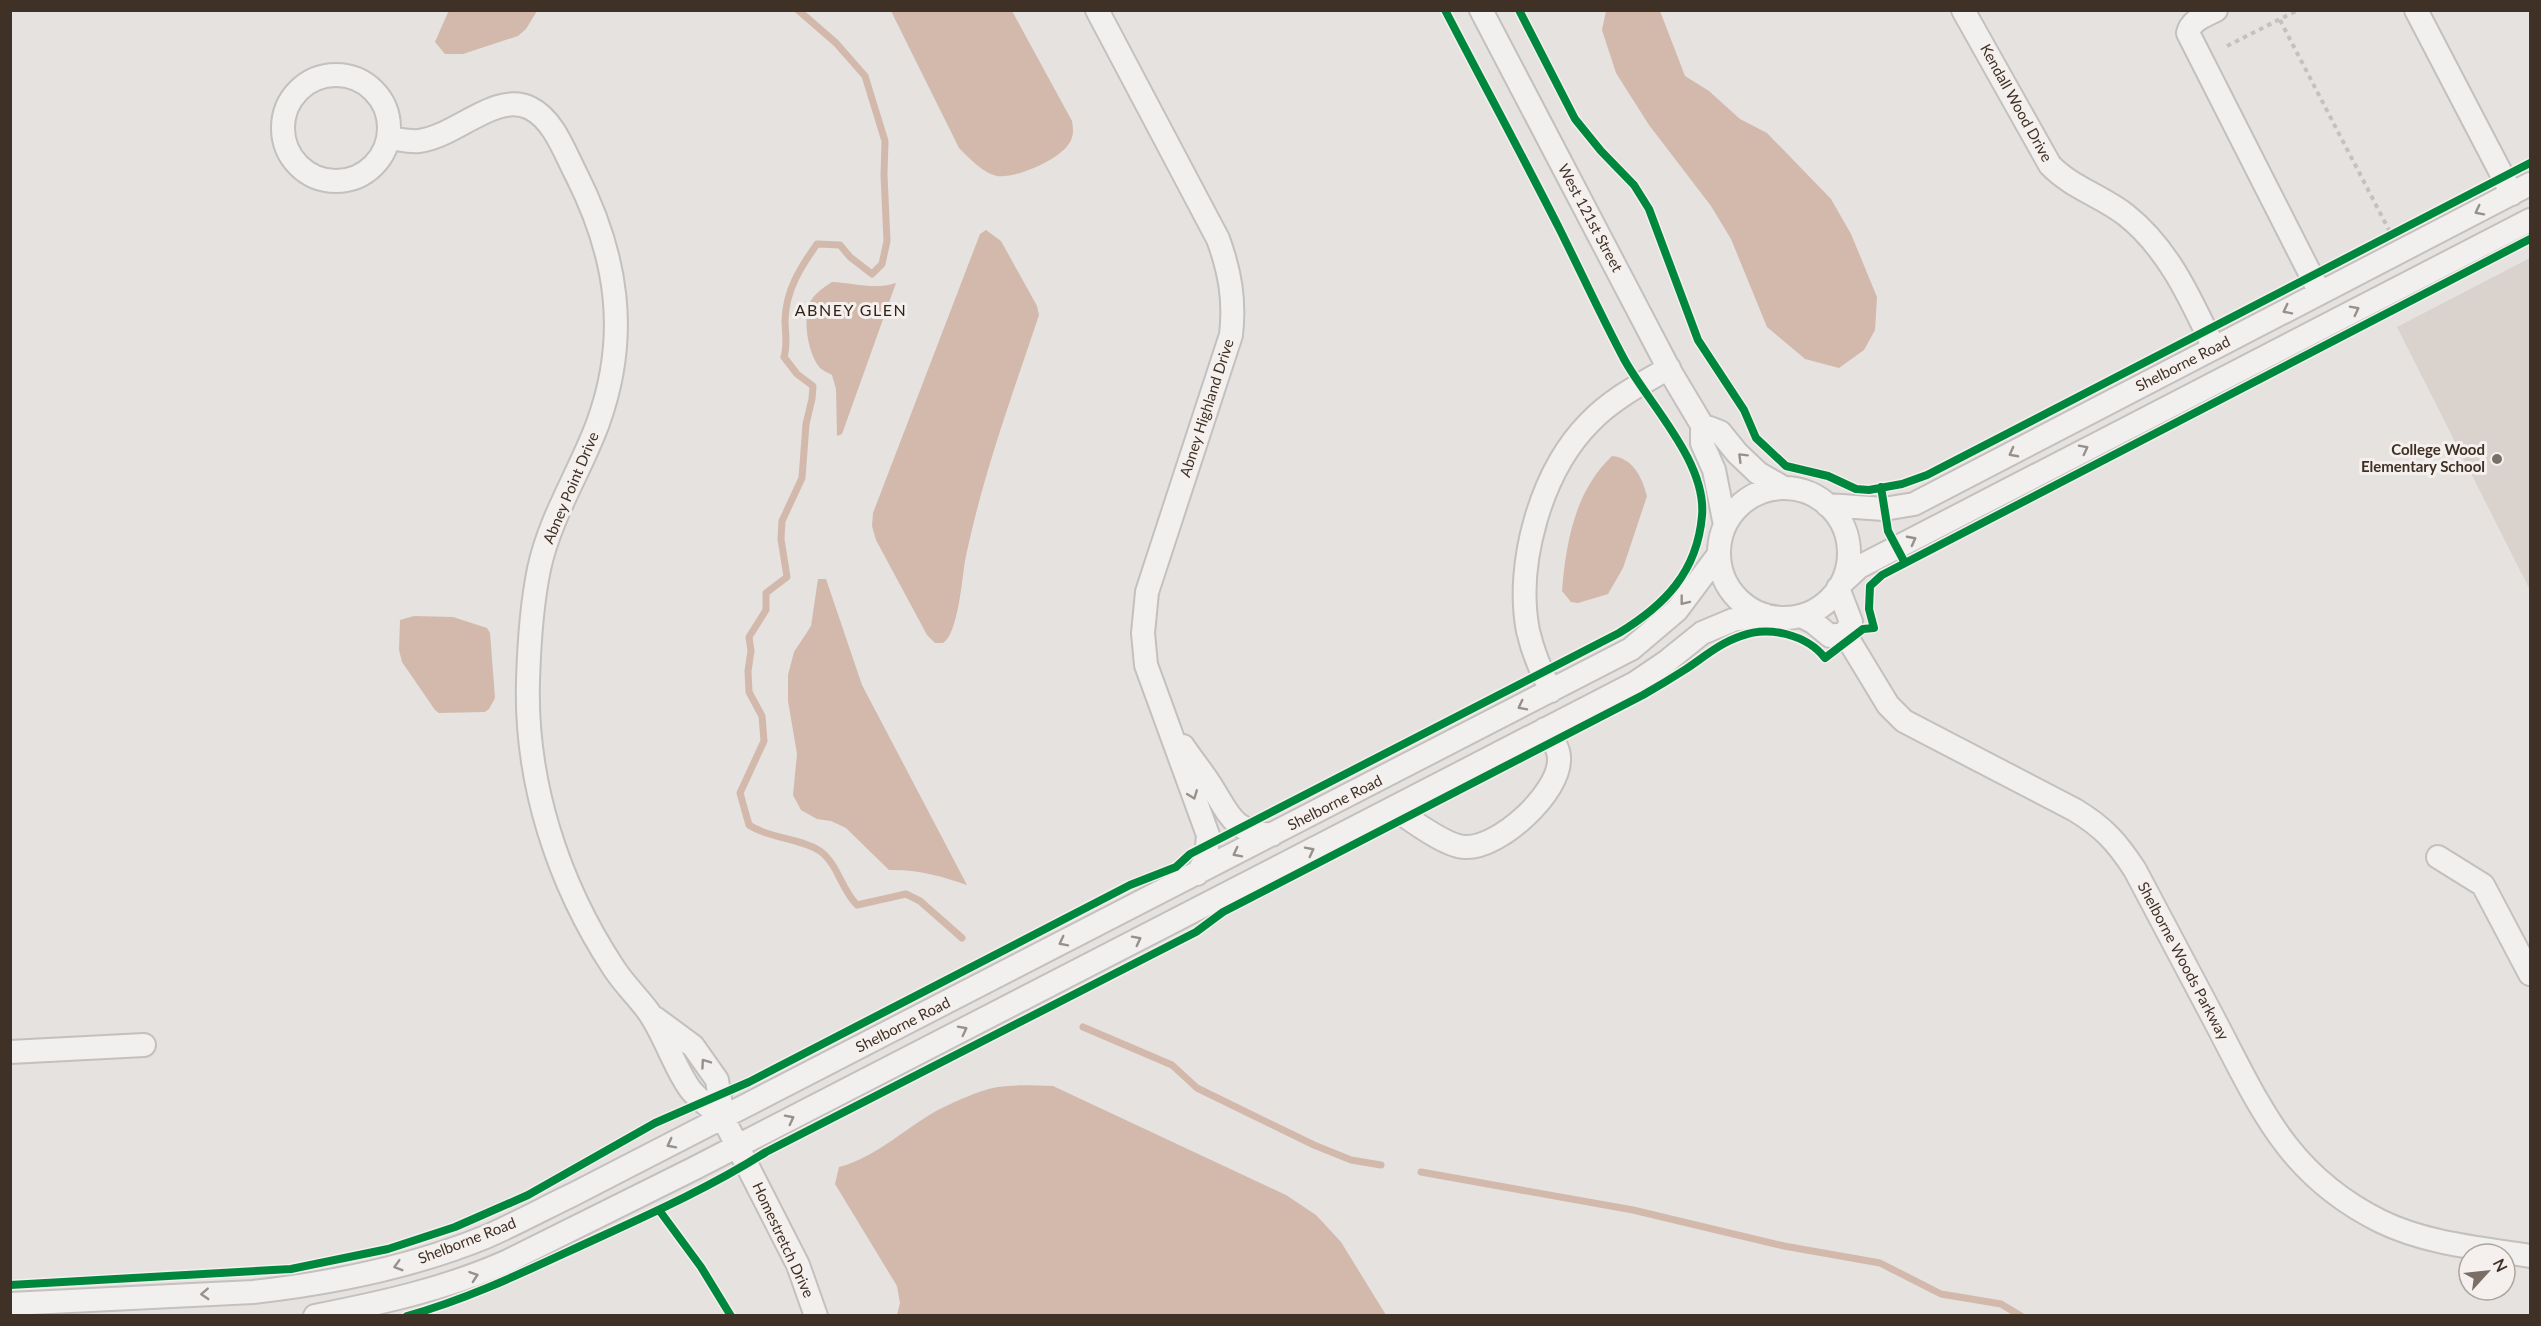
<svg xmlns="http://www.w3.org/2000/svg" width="2541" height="1326" viewBox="0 0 2541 1326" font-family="Lato,sans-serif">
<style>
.built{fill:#d9d2cd}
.water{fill:#d2b9ac}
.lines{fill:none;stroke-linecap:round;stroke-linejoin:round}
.stream{stroke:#d2b9ac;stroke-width:7}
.minor-casing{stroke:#c3c0be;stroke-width:26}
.path{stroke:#c4c1be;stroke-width:4;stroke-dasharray:4.5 4.5;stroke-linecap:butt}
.minor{stroke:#f2f0ef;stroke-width:22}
.cycleway-casing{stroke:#f5f0ed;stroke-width:11}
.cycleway{stroke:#00873e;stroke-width:8}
.oneway{stroke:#98908a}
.poi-dot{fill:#796f67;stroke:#f5f0ed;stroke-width:2}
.labels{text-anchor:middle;stroke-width:6;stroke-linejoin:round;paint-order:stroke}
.street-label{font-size:15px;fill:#3f3126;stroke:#f5f0ed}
.poi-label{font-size:15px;font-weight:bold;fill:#3f3126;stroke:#f5f0ed;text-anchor:end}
.neighbourhood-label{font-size:16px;letter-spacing:1.5px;fill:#2f2319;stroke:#f5f0ed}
</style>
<rect width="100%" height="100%" fill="#e5e2e0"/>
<!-- built -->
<path class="built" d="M2530,258V590L2397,327Z"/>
<!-- water -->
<path class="water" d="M449,10H537V11L526,29L518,36L463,54H445L435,42Z
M891,11H1012L1072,121C1073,127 1074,134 1071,140C1064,158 1016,179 997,176C983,173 969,158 959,148Z
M1606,11H1660L1685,76L1709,91L1740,119L1767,133L1831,199L1851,234L1877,297L1875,330L1864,350L1839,368L1805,359L1767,327L1731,239L1711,206L1649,125L1616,73L1602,30Z
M986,230L1001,241L1037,306L1039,315C1012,396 982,477 965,561C962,579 958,634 943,643H935L927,635L876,540L872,526L873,513L980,234Z
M832,282C855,283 873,290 896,283L842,434L837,436L836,389L832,375C829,373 823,371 820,368C808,354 803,322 809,305C813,294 823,288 832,282Z
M1612,456C1633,458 1642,477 1647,496L1623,568L1608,594L1578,603L1571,602L1562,591C1566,542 1575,491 1612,456Z
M818,579H826L862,685L967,885C941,876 917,869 889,870L846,828L831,821L817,819L801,810L793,795L797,754L788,701V675L794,652L811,626Z
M414,616L453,617L487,628L490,633L495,698L489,709L485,712L439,713L435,710L402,662L399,650L400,620Z
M1053,1086L1286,1195L1316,1215L1341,1242L1386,1315H897L900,1303L897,1286L835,1184L839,1167C878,1157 908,1125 942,1108C956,1101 983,1089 998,1087C1016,1084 1036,1086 1053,1086Z"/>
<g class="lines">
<!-- stream -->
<path class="stream" d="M798,10L836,43L865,76L885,141L884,175L887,241L882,264L872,274L850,257L840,245L817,244C800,268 786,290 785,320C785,333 788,343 784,357L797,374L813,386L812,399L806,424L802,478L782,521L781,539L787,577L766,593V610L749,637L751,651L748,671L749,692L762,716L764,741L740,793L749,825C770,839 798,837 820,851C838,864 841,889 857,905L906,894L920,901L962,938
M1083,1027L1172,1065L1197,1088L1314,1145L1351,1160L1381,1165
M1421,1172L1633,1210L1784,1246L1880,1263L1941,1294L2001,1304L2021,1316"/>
<defs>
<path id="minor" d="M1097,10L1218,239C1230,272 1235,300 1231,335L1147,592L1143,633L1146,665L1208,835L1206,859L1197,874
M1481,10L1671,373L1702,425V443L1714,470L1725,525
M1963,10L2050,165C2072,188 2102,196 2126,215C2169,249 2191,300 2214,348
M2216,10C2205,16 2191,20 2188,33L2320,293
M2416,10L2512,194
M283 128a53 53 0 1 1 106 0a53 53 0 1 1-106 0Z
M388,138C398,139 409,142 419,141C455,137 496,91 530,108C554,120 564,151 576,174C617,255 630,335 598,423C580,472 550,517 539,569C532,603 529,646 528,681C525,782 558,883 613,967C623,983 637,996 648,1011C665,1035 673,1065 690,1089C698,1100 713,1109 723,1118
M1702,425L1720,432L1737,453L1758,473L1784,488
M1719 553a65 65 0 1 1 130 0a65 65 0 1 1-130 0Z
M1827,505L1884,509L1914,504L2530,184
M1844,581L1859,567L2530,220
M1838,588L1851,622L1845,634
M1801,616L1813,622L1830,636L1845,634
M1845,634L1888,705L1904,721L2075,810C2103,827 2117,842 2135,870C2162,921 2189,972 2216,1023C2261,1109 2288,1175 2380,1221C2427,1244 2480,1248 2530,1256
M1551,691C1541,672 1533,652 1528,631C1515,564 1541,471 1590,422C1612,399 1641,384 1669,368
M1183,746C1191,758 1200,769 1208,781C1229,812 1230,832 1272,835
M1393,808C1410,819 1446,847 1465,847C1499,849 1561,792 1559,758C1559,747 1551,738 1545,729
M2438,857L2483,885L2530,974
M655,1018L693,1046L717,1080L723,1118L798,1265L816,1316
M10,1052L144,1045
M10,1304L253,1292C334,1283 413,1267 488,1236C517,1223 545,1208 574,1194L1631,649L1677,610L1719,554
M315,1316C381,1303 445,1289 506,1262L695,1168L1635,683L1666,662L1702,633L1733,620L1765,615"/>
</defs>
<!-- minor casing -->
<use href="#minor" class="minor-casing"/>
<!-- path -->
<path class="path" d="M2280,20L2390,232
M2227,46L2298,10"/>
<!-- minor -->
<use href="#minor" class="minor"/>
<defs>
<path id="cycleway" d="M1519,10L1575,119L1601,151L1634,185L1649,209L1698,340L1744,410L1756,438L1786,466L1828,476L1856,489L1869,490L1902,484L1927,475L2530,163
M1881,487L1888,531L1905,563
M659,1210L701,1267L731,1316
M10,1285L291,1269L388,1249L455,1227L528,1195L655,1123L749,1082L1130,885L1176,867L1190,854L1619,633C1665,605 1697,572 1702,516C1707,462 1648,403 1624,359C1601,316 1581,272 1559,228C1522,155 1483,83 1445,10
M407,1316C475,1297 536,1266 600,1237C657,1211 714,1185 766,1152L1196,932L1223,912L1643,695C1657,687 1672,678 1686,669C1704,657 1720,643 1741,636C1769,625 1807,635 1825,658L1863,629L1874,628L1869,609L1870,586L1882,575L2530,239"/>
</defs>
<!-- cycleway casing -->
<use href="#cycleway" class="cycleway-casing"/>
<!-- cycleway -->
<use href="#cycleway" class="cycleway"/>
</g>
<!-- one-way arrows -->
<defs><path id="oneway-chevron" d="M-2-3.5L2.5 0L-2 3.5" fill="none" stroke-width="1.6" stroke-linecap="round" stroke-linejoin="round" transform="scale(1.5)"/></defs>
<g class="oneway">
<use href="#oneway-chevron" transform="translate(2479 211) rotate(153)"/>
<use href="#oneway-chevron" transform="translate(2287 310) rotate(153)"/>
<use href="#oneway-chevron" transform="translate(2355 310) rotate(-27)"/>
<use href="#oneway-chevron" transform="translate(2084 449) rotate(-27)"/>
<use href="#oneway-chevron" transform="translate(2013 453) rotate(152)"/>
<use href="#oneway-chevron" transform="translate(1742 457) rotate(-135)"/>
<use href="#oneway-chevron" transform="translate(1912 540) rotate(-28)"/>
<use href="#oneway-chevron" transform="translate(1684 601) rotate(128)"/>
<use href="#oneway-chevron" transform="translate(1522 706) rotate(153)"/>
<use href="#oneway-chevron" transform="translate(1193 795) rotate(69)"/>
<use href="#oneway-chevron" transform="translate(1310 851) rotate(-27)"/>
<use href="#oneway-chevron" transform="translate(1237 853) rotate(153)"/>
<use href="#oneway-chevron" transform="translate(1137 940) rotate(-27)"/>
<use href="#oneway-chevron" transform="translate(1063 942) rotate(153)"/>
<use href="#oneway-chevron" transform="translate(963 1030) rotate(-27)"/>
<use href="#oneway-chevron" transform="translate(705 1063) rotate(-125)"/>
<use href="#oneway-chevron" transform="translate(790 1119) rotate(-27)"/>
<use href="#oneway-chevron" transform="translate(671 1144) rotate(153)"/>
<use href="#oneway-chevron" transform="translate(398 1266) rotate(164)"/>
<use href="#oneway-chevron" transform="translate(474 1276) rotate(-19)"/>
<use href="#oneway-chevron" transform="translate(205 1294) rotate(177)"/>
</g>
<!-- markers -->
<circle class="poi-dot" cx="2497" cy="459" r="6"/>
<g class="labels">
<!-- street labels -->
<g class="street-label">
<text transform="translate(2016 103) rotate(61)" y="5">Kendall Wood Drive</text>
<text transform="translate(1590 218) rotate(62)" y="5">West 121st Street</text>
<text transform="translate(2183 364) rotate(-27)" y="5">Shelborne Road</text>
<text transform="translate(1207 408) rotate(-72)" y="5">Abney Highland Drive</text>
<text transform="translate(571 488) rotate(-67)" y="5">Abney Point Drive</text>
<text transform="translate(1335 803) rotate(-27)" y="5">Shelborne Road</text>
<text transform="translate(2183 961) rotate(62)" y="5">Shelborne Woods Parkway</text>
<text transform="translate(903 1025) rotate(-27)" y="5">Shelborne Road</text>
<text transform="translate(783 1240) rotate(65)" y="5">Homestretch Drive</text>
<text transform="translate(467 1241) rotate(-21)" y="5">Shelborne Road</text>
</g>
<!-- poi labels -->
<g class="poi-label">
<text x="2485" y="455">College Wood<tspan x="2485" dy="17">Elementary School</tspan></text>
</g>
<!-- neighbourhood labels -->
<g class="neighbourhood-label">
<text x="851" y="316">ABNEY GLEN</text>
</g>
</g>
<!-- border -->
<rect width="2541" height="1326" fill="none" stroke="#3f3126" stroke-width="24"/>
<!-- north arrow -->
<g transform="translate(2487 1272) rotate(63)"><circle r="28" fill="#f5f0ed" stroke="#aca49d" stroke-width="1.5"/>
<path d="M0-4.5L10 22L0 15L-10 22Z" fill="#796f67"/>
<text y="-9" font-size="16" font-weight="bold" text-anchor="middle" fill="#3f3126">N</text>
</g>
</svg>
